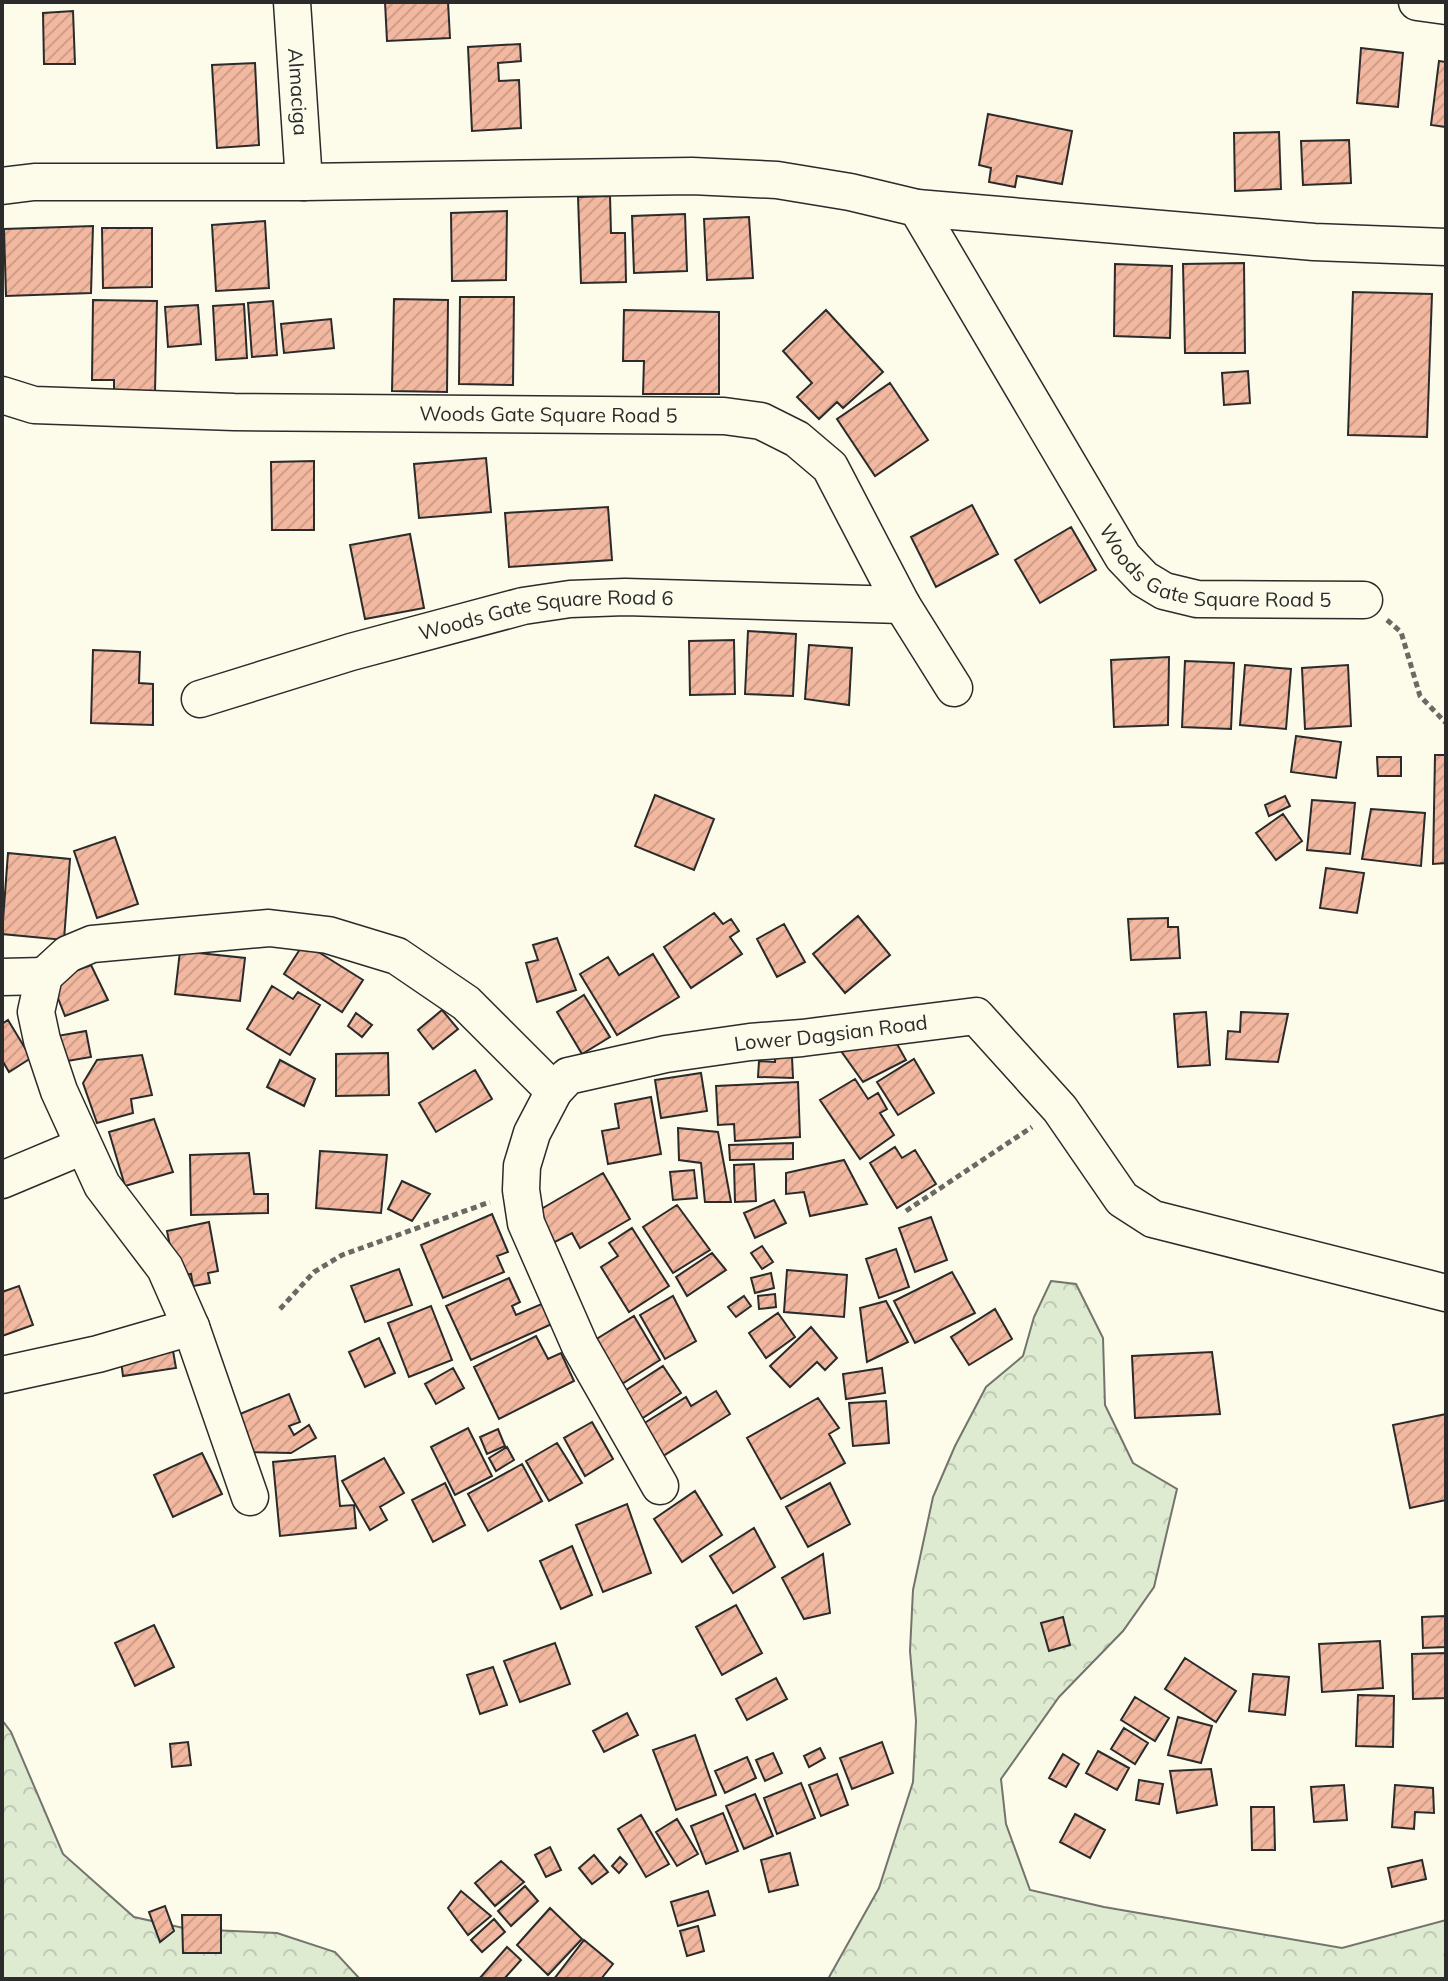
<svg xmlns="http://www.w3.org/2000/svg" width="1448" height="1981" viewBox="0 0 1448 1981" font-family="Mulish,sans-serif">
<style>
.forest{fill:url(#forest-crowns);stroke:#74746e;stroke-width:2}
.building{fill:url(#building-hatch);stroke:#2b2b2b;stroke-width:2}
.lines{fill:none;stroke-linecap:round;stroke-linejoin:round}
.minor-casing{stroke:#2b2b2b;stroke-width:39}
.path{stroke:#6a6964;stroke-width:5;stroke-dasharray:6 4;stroke-linecap:butt}
.minor{stroke:#fdfbea;stroke-width:36}
.labels{text-anchor:middle;stroke-width:6;stroke-linejoin:round;paint-order:stroke}
.street-label{font-size:20px;fill:#2b2b2b;stroke:#fdfbea}
</style>
<defs>
<pattern id="forest-crowns" width="20" height="18" patternUnits="userSpaceOnUse" patternTransform="scale(2)"><rect width="20" height="18" fill="#deebd1"/><path d="M2 6a3 3 0 1 1 6 0M12 15a3 3 0 1 1 6 0" fill="none" stroke="#bfcab4"/></pattern>
<pattern id="building-hatch" width="6" height="6" patternUnits="userSpaceOnUse" patternTransform="scale(2)"><rect width="6" height="6" fill="#f2b8a0"/><path d="M-1 1l2-2M0 6l6-6M5 7l2-2" fill="none" stroke="#d09e8a"/></pattern>
</defs>
<rect width="100%" height="100%" fill="#fdfbea"/>
<!-- forest -->
<path class="forest" d="M1051,1281L1076,1284L1103,1338L1105,1405L1133,1463L1177,1489L1154,1587L1123,1631L1059,1697L1001,1779L1006,1824L1030,1890L1104,1907L1342,1948L1446,1920V1979H828L879,1888L913,1782L916,1721L910,1651L913,1590L933,1497L955,1446L986,1387L1023,1356L1034,1317Z
M2,1720L11,1732L63,1854L134,1917L188,1929L277,1933L335,1952L360,1979H2Z"/>
<!-- building -->
<path class="building" d="M385,2H448L450,38L387,41Z
M73,11L75,64H44L43,13Z
M520,44L521,61L498,63L499,81L519,80L521,128L472,131L468,47Z
M1361,48L1403,53L1398,107L1357,103Z
M1439,61L1446,62V127L1431,125Z
M255,63L259,145L217,148L212,65Z
M988,114L1072,131L1062,184L1017,176L1015,187L989,182L991,168L979,165Z
M1279,132L1281,189L1235,191L1234,133Z
M1349,140L1351,183L1303,185L1301,141Z
M610,196L611,233H625L626,282L581,283L578,197Z
M507,211L506,280L452,281L451,213Z
M685,214L687,271L634,273L632,216Z
M749,217L753,278L707,280L704,219Z
M265,221L269,288L216,291L212,225Z
M93,226L91,293L6,296L4,229Z
M102,228H152V287L103,288Z
M1244,263L1245,353H1185L1183,264Z
M1115,264L1172,266L1170,338L1114,336Z
M1353,292L1432,294L1427,437L1348,435Z
M460,297H514L513,385L459,384Z
M394,299L448,300L447,392L392,391Z
M93,300L157,301L155,392L114,391V380H92Z
M273,301L277,355L252,357L248,303Z
M244,304L247,358L216,360L213,306Z
M198,305L201,344L168,347L165,307Z
M624,310L719,312V394H643L644,361H623Z
M826,310L883,372L843,408L837,402L819,419L797,397L812,383L783,351Z
M331,319L334,348L284,353L281,324Z
M1248,371L1250,403L1224,405L1222,373Z
M890,383L928,440L875,476L837,419Z
M486,458L491,512L419,518L414,464Z
M314,461V530H272L271,462Z
M972,505L998,554L936,587L911,537Z
M608,507L612,560L509,567L505,513Z
M1071,527L1096,570L1040,603L1015,560Z
M410,534L424,608L365,619L350,545Z
M748,631L796,634L793,696L745,694Z
M734,640L735,694L690,695L689,641Z
M809,645L852,648L849,705L805,699Z
M93,650L140,652L139,683L153,684V725L91,723Z
M1169,657L1168,725L1114,727L1111,660Z
M1185,661L1234,663L1231,729L1182,727Z
M1245,665L1291,669L1286,729L1240,725Z
M1348,665L1351,726L1305,729L1302,668Z
M1296,736L1341,742L1336,778L1291,772Z
M1435,755H1446V863L1433,864Z
M1377,757H1401V776H1378Z
M655,795L714,819L694,870L635,846Z
M1285,796L1290,806L1269,816L1265,805Z
M1312,800L1355,803L1350,854L1307,850Z
M1371,809L1425,813L1421,866L1362,859Z
M1283,814L1302,841L1276,860L1256,833Z
M115,837L138,904L97,918L74,851Z
M8,853L70,859L64,940L2,934Z
M1326,868L1364,873L1357,913L1320,908Z
M714,913L723,924L731,919L739,931L730,937L742,954L691,988L664,947Z
M858,916L890,955L845,993L813,954Z
M1168,918V927H1178L1180,958L1131,960L1128,919Z
M784,924L805,962L777,977L757,939Z
M557,938L576,990L537,1002L526,963L538,960L533,945Z
M304,943L363,980L342,1012L284,974Z
M180,951L245,958L240,1001L175,994Z
M653,954L679,997L617,1035L580,974L608,957L619,975Z
M91,965L108,1000L65,1016L51,980Z
M272,986L293,999L298,992L320,1005L290,1055L247,1029Z
M584,995L610,1037L582,1054L557,1012Z
M442,1010L458,1029L433,1049L418,1030Z
M1206,1012L1210,1065L1178,1067L1174,1014Z
M1241,1012L1288,1014L1278,1062L1226,1059L1228,1031L1240,1032Z
M356,1013L372,1025L362,1037L348,1026Z
M8,1020L31,1058L9,1072L2,1060V1024Z
M86,1031L91,1057L61,1062L57,1036Z
M897,1044L906,1060L863,1082L841,1051Z
M388,1053L389,1095L336,1096V1054Z
M142,1055L152,1095L131,1099L133,1113L97,1123L83,1083L97,1060Z
M775,1056L792,1057L793,1078L758,1077L759,1061L775,1062Z
M914,1059L934,1093L898,1115L877,1082Z
M280,1060L315,1079L304,1106L267,1087Z
M475,1070L492,1099L436,1132L419,1103Z
M701,1073L707,1111L661,1118L655,1080Z
M855,1079L868,1099L878,1093L887,1109L880,1113L894,1135L860,1159L820,1100Z
M798,1082L800,1137L735,1141L734,1124L718,1125L716,1086Z
M651,1097L661,1154L608,1164L602,1131L619,1128L615,1104Z
M154,1119L173,1172L125,1186L109,1132Z
M678,1128L718,1132L731,1202H705L701,1163L679,1160Z
M793,1143V1159L730,1160L729,1145Z
M895,1147L902,1158L915,1150L936,1184L897,1208L870,1163Z
M320,1151L387,1155L381,1213L316,1208Z
M249,1153L254,1194H268V1213L191,1215L190,1155Z
M844,1160L867,1204L810,1216L804,1192L786,1194V1173Z
M754,1164L756,1201L735,1202L734,1165Z
M694,1170L697,1198L673,1200L670,1172Z
M603,1173L630,1219L580,1248L572,1233L553,1243L536,1212Z
M402,1181L430,1194L412,1221L388,1209Z
M774,1200L786,1223L755,1238L744,1213Z
M677,1205L710,1250L673,1273L643,1227Z
M492,1214L508,1252L497,1256L504,1272L443,1298L421,1245Z
M931,1217L947,1260L915,1272L899,1228Z
M209,1222L218,1271L208,1273L210,1283L193,1286L191,1274L176,1277L167,1231Z
M632,1228L669,1286L629,1312L601,1267L618,1256L609,1243Z
M762,1246L773,1262L762,1269L751,1253Z
M896,1249L909,1287L879,1298L866,1259Z
M712,1253L726,1270L687,1296L676,1277Z
M399,1269L412,1305L365,1322L351,1286Z
M787,1270L847,1275L844,1317L784,1312Z
M952,1272L975,1313L915,1343L894,1301Z
M771,1273L774,1288L755,1293L751,1278Z
M509,1278L520,1302L512,1306L516,1315L544,1303L552,1324L471,1360L446,1306Z
M19,1286L33,1325L2,1336V1292Z
M775,1294L776,1307L759,1309L758,1296Z
M673,1296L696,1341L665,1359L640,1315Z
M744,1296L751,1306L736,1317L728,1307Z
M886,1301L908,1342L867,1362L860,1308Z
M431,1306L452,1360L409,1377L388,1323Z
M995,1309L1012,1339L969,1365L951,1337Z
M778,1313L795,1337L766,1358L749,1333Z
M634,1316L660,1360L617,1387L590,1343Z
M811,1327L837,1358L825,1370L817,1362L790,1387L770,1366Z
M536,1336L548,1359L561,1353L574,1381L499,1419L474,1367Z
M379,1338L395,1373L365,1387L349,1352Z
M172,1345L176,1368L123,1376L120,1353Z
M1212,1352L1220,1414L1135,1418L1132,1356Z
M663,1366L681,1393L635,1423L617,1396Z
M453,1368L464,1388L436,1404L425,1384Z
M882,1368L885,1393L846,1399L843,1374Z
M716,1391L730,1414L663,1456L643,1424L686,1397L691,1406Z
M289,1394L300,1422L289,1426L294,1435L309,1425L316,1438L291,1453L246,1452L235,1416Z
M818,1398L839,1428L829,1434L845,1463L781,1499L747,1438Z
M886,1401L889,1443L853,1446L849,1403Z
M1446,1414V1500L1410,1508L1393,1425Z
M592,1422L613,1459L585,1476L564,1438Z
M468,1428L492,1476L455,1495L431,1447Z
M498,1429L505,1446L487,1454L480,1437Z
M557,1443L582,1483L549,1501L526,1461Z
M507,1447L514,1460L496,1471L489,1458Z
M202,1453L222,1494L173,1517L154,1475Z
M335,1456L340,1506L354,1505L356,1528L280,1536L273,1462Z
M384,1458L404,1493L380,1507L387,1520L370,1530L342,1481Z
M522,1464L542,1501L488,1531L468,1494Z
M445,1483L465,1525L433,1542L412,1500Z
M830,1483L850,1524L808,1547L786,1507Z
M695,1491L722,1535L682,1562L654,1519Z
M627,1504L651,1573L603,1592L576,1525Z
M754,1528L775,1567L733,1593L710,1556Z
M572,1546L592,1595L561,1609L540,1561Z
M823,1554L830,1613L804,1619L782,1578Z
M736,1605L762,1653L722,1675L696,1627Z
M1446,1616V1647L1423,1648L1422,1617Z
M1063,1617L1070,1645L1049,1651L1041,1623Z
M154,1625L174,1667L135,1686L115,1643Z
M1380,1641L1383,1688L1322,1692L1319,1644Z
M555,1643L570,1684L520,1702L504,1661Z
M1446,1653V1698L1413,1699L1412,1654Z
M1185,1658L1236,1691L1216,1722L1165,1689Z
M493,1667L507,1705L480,1714L467,1675Z
M1253,1674L1289,1677L1285,1715L1249,1711Z
M776,1678L787,1699L747,1720L736,1699Z
M1358,1695L1394,1696L1393,1747L1356,1746Z
M1135,1697L1169,1718L1155,1741L1121,1720Z
M627,1713L638,1735L604,1752L593,1731Z
M1178,1717L1212,1726L1201,1763L1168,1755Z
M1124,1728L1148,1743L1135,1764L1111,1749Z
M695,1735L716,1795L676,1810L653,1750Z
M188,1742L191,1765L172,1767L170,1744Z
M882,1742L893,1773L852,1789L840,1758Z
M820,1748L825,1758L809,1767L804,1756Z
M1098,1751L1129,1768L1117,1790L1086,1773Z
M773,1753L782,1773L765,1781L756,1760Z
M1063,1754L1079,1764L1066,1787L1049,1778Z
M747,1757L756,1778L725,1793L715,1771Z
M1211,1769L1217,1805L1177,1813L1170,1771Z
M837,1774L848,1805L821,1816L809,1785Z
M1139,1780L1163,1784L1159,1804L1136,1800Z
M801,1783L815,1818L777,1834L764,1798Z
M1344,1785L1347,1820L1314,1822L1311,1787Z
M1395,1785L1433,1788L1434,1813L1415,1812L1414,1829L1392,1827Z
M755,1794L773,1836L744,1849L726,1806Z
M1251,1807H1274L1275,1850H1252Z
M723,1813L738,1851L706,1864L691,1826Z
M1075,1814L1105,1830L1090,1858L1060,1842Z
M641,1815L669,1864L646,1877L618,1829Z
M677,1819L698,1854L677,1866L656,1832Z
M550,1847L561,1870L546,1877L535,1855Z
M790,1853L798,1885L769,1892L761,1860Z
M594,1855L608,1872L592,1884L579,1868Z
M620,1857L627,1864L619,1873L612,1866Z
M1422,1860L1426,1879L1392,1887L1388,1868Z
M501,1861L524,1882L495,1906L475,1883Z
M525,1886L538,1901L511,1926L498,1911Z
M461,1891L491,1916L468,1935L448,1908Z
M708,1891L715,1915L678,1926L671,1902Z
M165,1906L174,1931L160,1942L149,1912Z
M550,1908L582,1939L548,1975L517,1945Z
M182,1915H221V1953H183Z
M494,1919L505,1932L482,1952L471,1940Z
M698,1926L704,1951L687,1956L680,1931Z
M584,1940L613,1964L601,1979H554Z
M507,1947L521,1960L504,1979H479Z"/>
<g class="lines">
<defs>
<g id="minor">
<path id="s1" d="M292,2L304,182"/>
<path d="M1417,2L1446,6"/>
<path d="M2,186L34,182H304L692,176L777,180L850,192L917,208L1314,242L1446,247"/>
<path id="s2" d="M917,208L1123,557L1144,579L1164,591L1197,599L1364,600"/>
<path id="s3" d="M2,395L34,405L234,412L724,416L761,421L797,439L830,467L902,605L954,688"/>
<path id="s4" d="M200,699L351,652L523,606L570,599L625,597L902,605"/>
<path d="M2,977L44,976"/>
<path d="M2,1180L83,1146"/>
<path d="M2,1375L98,1354L191,1327"/>
<path id="s5" d="M660,1486L580,1346L526,1223L521,1190L522,1166L532,1133L554,1091L568,1076L666,1054L750,1042L802,1038L976,1016L1060,1109L1122,1199L1153,1219L1446,1293"/>
<path d="M250,1497L191,1327L165,1268L102,1185L59,1091L42,1040L36,1012L44,976L68,954L92,944L269,928L328,935L397,956L466,1003L554,1091"/>
</g>
</defs>
<!-- minor casing -->
<use href="#minor" class="minor-casing"/>
<!-- path -->
<path class="path" d="M1387,620L1401,632L1420,696L1446,723
M906,1211L1032,1127
M280,1309L314,1272L342,1255L490,1202"/>
<!-- minor -->
<use href="#minor" class="minor"/>
</g>
<g class="labels">
<!-- street labels -->
<g class="street-label">
<text dy="7" stroke="none"><textPath href="#s1" startOffset="90">Almaciga</textPath></text>
<text dy="7" stroke="none"><textPath href="#s3" startOffset="548">Woods Gate Square Road 5</textPath></text>
<text dy="7" stroke="none"><textPath href="#s2" startOffset="498">Woods Gate Square Road 5</textPath></text>
<text dy="7" stroke="none"><textPath href="#s4" startOffset="358">Woods Gate Square Road 6</textPath></text>
<text dy="7" stroke="none"><textPath href="#s5" startOffset="722">Lower Dagsian Road</textPath></text>
</g>
</g>
<!-- border -->
<rect width="1448" height="1981" fill="none" stroke="#2b2b2b" stroke-width="8"/>
</svg>
